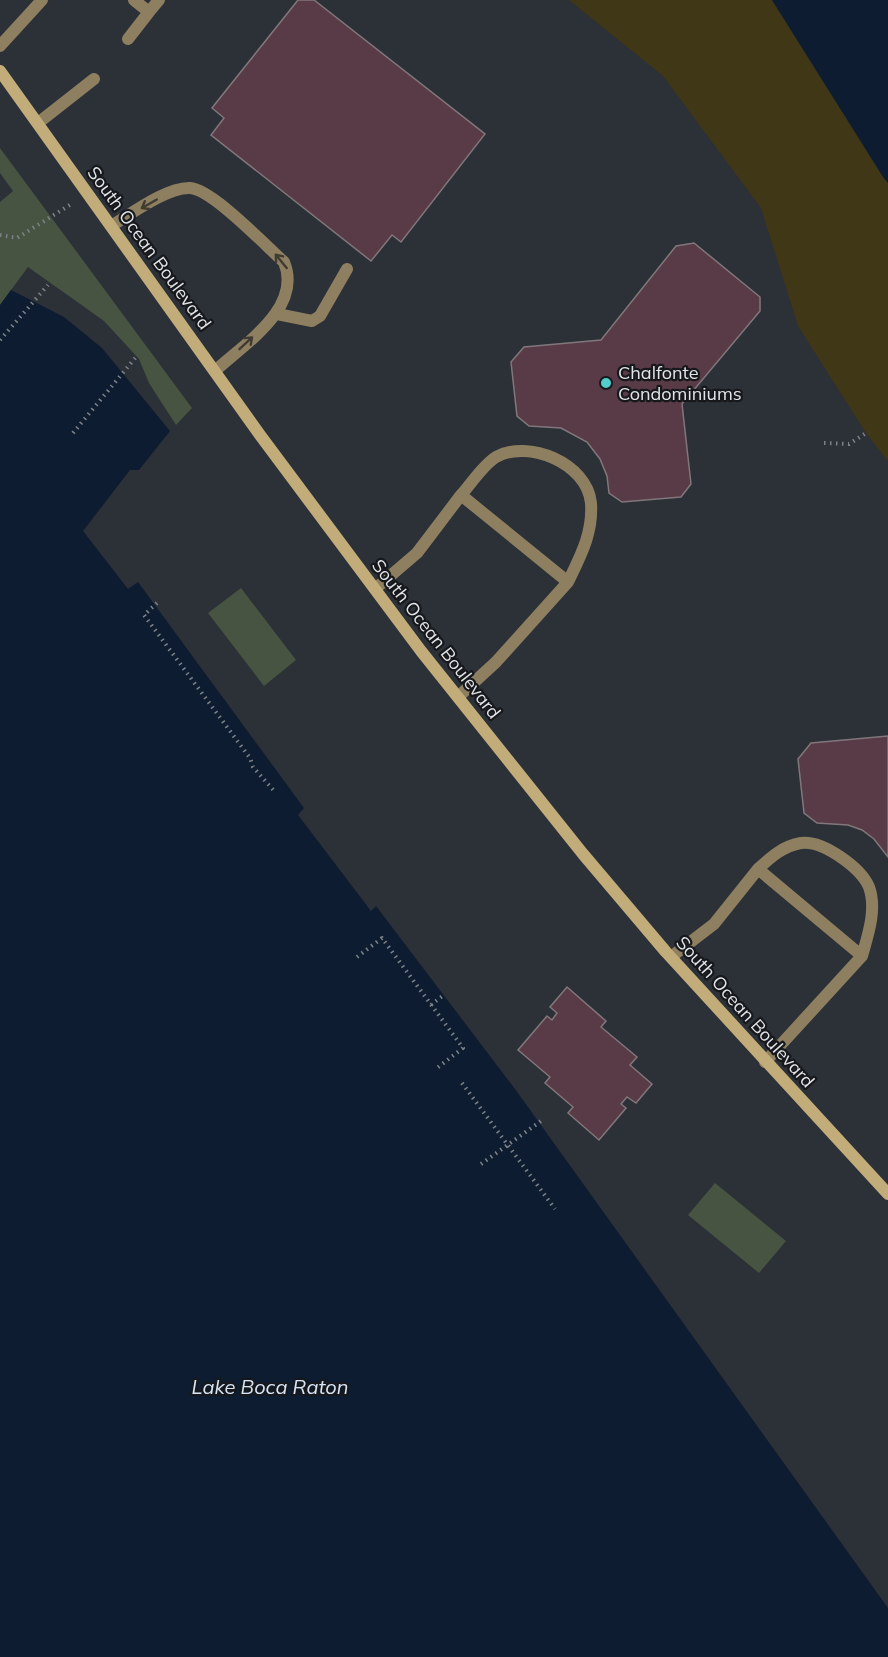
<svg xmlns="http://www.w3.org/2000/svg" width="888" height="1657" viewBox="0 0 888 1657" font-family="Mulish,sans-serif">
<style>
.green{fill:#475441}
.sand{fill:#403717}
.water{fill:#0d1c30}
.building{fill:#583b47;stroke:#81777b;stroke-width:1.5}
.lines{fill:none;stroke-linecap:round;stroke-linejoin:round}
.path{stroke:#7e8287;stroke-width:4;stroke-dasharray:1.5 4.5;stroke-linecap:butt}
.service{stroke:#8d7f60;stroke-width:12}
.secondary{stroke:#c1ac7a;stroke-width:12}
.oneway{stroke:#403c33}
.poi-dot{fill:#53cdca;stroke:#16181b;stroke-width:2}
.labels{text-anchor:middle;stroke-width:4.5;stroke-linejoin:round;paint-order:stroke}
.street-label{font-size:18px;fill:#e1e4e8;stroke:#16181b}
.poi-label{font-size:18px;fill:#e1e4e8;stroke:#16181b;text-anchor:start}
.water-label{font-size:20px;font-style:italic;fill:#d7e5f8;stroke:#16181b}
</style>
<rect width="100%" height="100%" fill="#2c3037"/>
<!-- green -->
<path class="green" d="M0,148L192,408L176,425L149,383L139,359L104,321L28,267L0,305V202L13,191L0,173Z
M241,588L296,660L264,686L208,613Z
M715,1183L786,1241L759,1273L688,1215Z"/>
<!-- sand -->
<path class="sand" d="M569,0H772L888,183V461L866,433L798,326L761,208L663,76Z"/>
<!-- water -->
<path class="water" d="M772,0H888V183L883,177Z
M11,290L64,317L102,348L170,431L139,470H130L83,531L128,589L138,582L304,808L298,815L371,911L376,906L515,1089L888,1608V1657H0V305Z"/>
<!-- building -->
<path class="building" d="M298,0H314L485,134L401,242L392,235L371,261L211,135L224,118L212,108Z
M694,243L760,297V311L682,404L691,484L681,497L622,502L609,493L607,476L600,459L587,442L561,428L529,426L517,416L511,362L524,347L601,340L676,246Z
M888,736V857L874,839L862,830L848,825L817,823L804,813L798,759L811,743Z
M567,987L606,1021L601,1027L637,1057L630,1065L652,1084L636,1103L627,1097L621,1104L626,1108L599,1140L568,1113L573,1107L545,1083L550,1077L518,1050L547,1016L552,1020L557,1013L550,1007Z"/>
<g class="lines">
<!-- path -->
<path class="path" d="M0,235L17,238L73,203
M0,340L48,285
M73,433L136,357
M824,443L849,444L866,433
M157,603L144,615L250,758L253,767L275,792
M357,957L382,938L463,1048L437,1068
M431,1005L445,994
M462,1083L555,1209
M481,1164L541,1121"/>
<!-- service -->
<path class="service" d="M149,12L159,0
M128,39L149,12L134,0
M0,46L42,0
M38,123L94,79
M111,226C131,214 167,187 190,188C212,189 266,246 284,262C303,308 244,344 215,371
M277,314L312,321L320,316L347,269
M461,495C471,484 483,465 496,457C528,439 587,463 591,503C593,533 581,555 568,582
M375,589L417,553L461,495L568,582L496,662L458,697
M758,869C771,857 783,846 801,843C823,840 861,868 869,887C877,909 868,935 862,956
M671,957L714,924L758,869L862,956L765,1062"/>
<!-- secondary -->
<path class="secondary" d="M0,71L260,435L421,651L583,854L666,952L888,1194"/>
</g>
<!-- one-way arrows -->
<defs><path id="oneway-shaft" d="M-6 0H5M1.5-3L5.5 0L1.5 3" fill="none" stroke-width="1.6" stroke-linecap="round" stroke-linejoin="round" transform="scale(1.5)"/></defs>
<g class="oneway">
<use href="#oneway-shaft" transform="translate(149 204) rotate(150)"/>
<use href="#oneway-shaft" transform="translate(281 261) rotate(-129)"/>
<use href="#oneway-shaft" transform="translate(246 343) rotate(-43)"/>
</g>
<!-- markers -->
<circle class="poi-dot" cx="606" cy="383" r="6"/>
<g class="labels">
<!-- street labels -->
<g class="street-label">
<text transform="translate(149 248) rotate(54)" y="6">South Ocean Boulevard</text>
<text transform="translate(436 639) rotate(52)" y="6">South Ocean Boulevard</text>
<text transform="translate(745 1012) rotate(48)" y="6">South Ocean Boulevard</text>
</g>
<!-- poi labels -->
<g class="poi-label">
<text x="618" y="379">Chalfonte<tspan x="618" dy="21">Condominiums</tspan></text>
</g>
<!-- water labels -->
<g class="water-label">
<text x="270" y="1394">Lake Boca Raton</text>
</g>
</g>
</svg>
